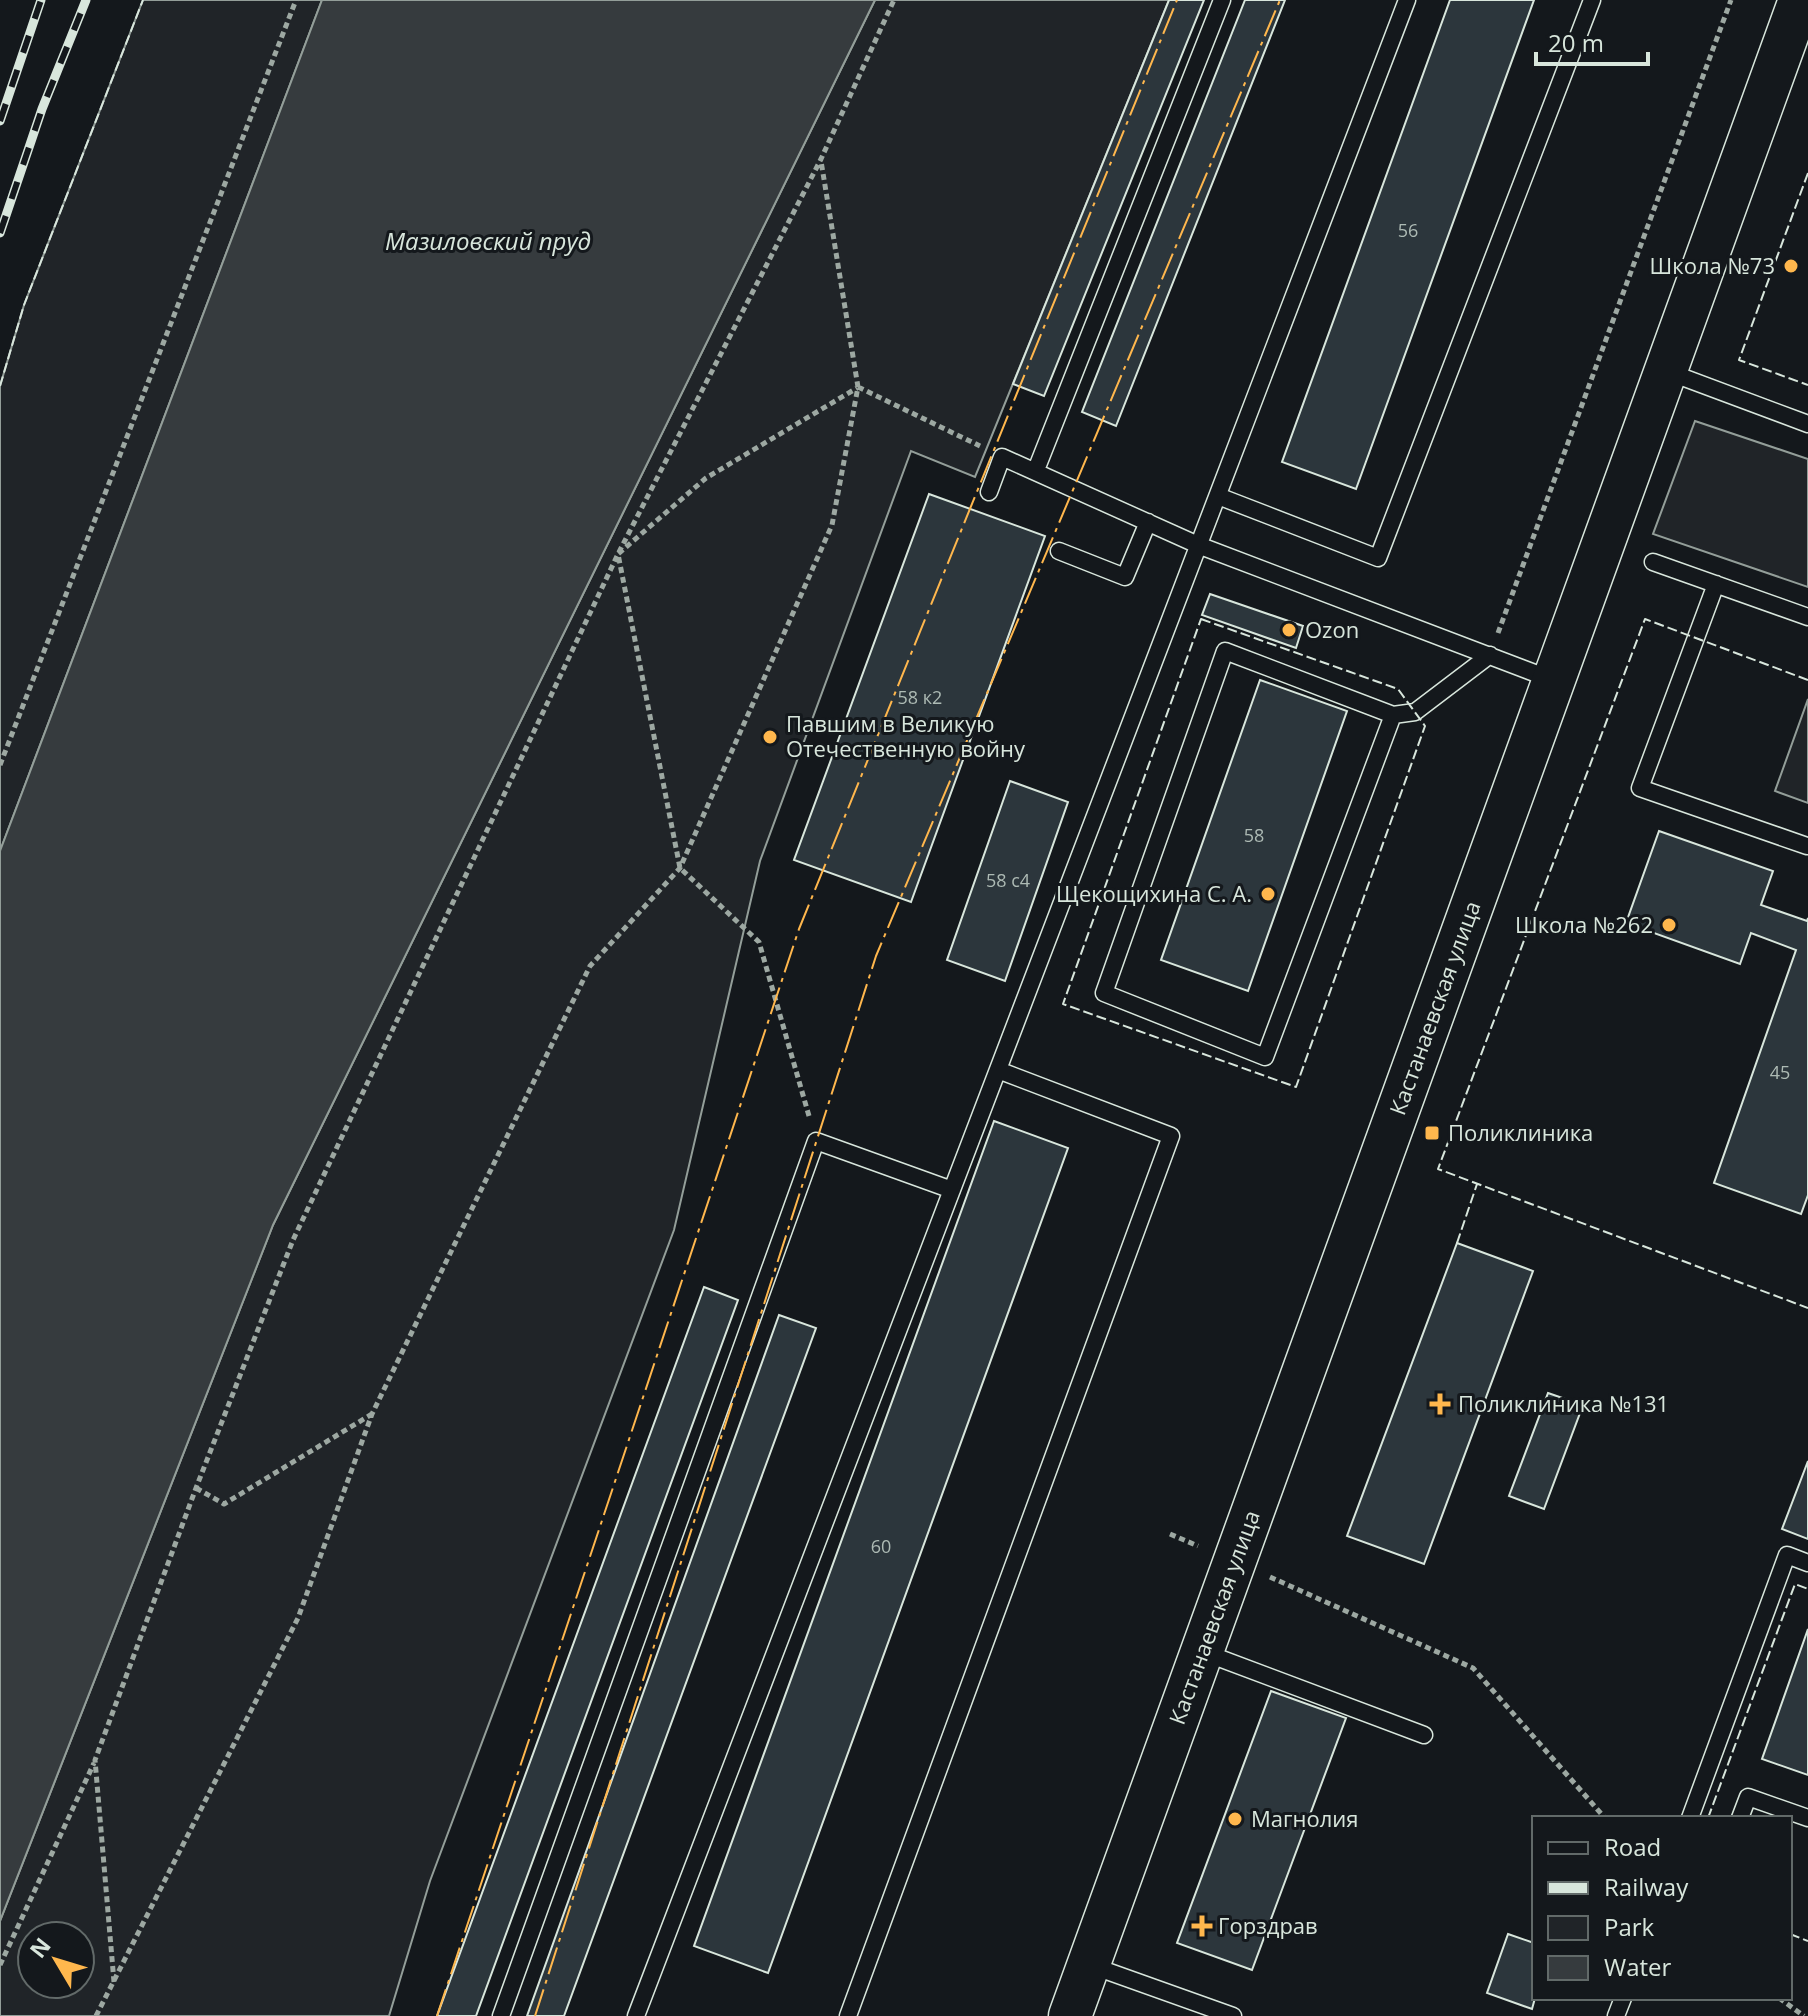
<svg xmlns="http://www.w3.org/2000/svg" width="1808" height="2016" viewBox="0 0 1808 2016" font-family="'Open Sans',sans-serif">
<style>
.green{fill:#202428;stroke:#939e99;stroke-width:2;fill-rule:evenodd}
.water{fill:#363b3e;stroke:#939e99;stroke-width:2}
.building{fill:#2c363c;stroke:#d8e6dc;stroke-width:2}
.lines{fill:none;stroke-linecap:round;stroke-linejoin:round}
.service-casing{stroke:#d8e6dc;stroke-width:19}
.tertiary-casing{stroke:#d8e6dc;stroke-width:45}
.path{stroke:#9da8a2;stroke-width:5;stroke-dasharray:6 4;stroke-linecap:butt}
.service{stroke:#14181c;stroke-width:16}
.tertiary{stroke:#14181c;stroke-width:42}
.rail-casing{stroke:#d8e6dc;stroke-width:9}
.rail{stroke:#14181c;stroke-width:6;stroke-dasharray:18;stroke-linecap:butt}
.fence{stroke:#d8e6dc;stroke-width:2;stroke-dasharray:10 4;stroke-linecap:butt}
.power{stroke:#ffb74d;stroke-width:2;stroke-dasharray:28 6 4 6;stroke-linecap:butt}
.poi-dot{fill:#ffb74d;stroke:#14181c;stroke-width:3}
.labels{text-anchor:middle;stroke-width:6;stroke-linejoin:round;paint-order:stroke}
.number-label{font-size:18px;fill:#adbab4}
.poi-label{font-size:22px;fill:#d8e6dc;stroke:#14181c;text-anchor:start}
.street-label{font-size:22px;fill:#d8e6dc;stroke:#14181c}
.water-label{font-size:24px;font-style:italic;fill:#d8e6dc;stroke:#14181c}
</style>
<rect width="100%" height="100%" fill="#14181c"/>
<!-- green -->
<path class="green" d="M143,0H322L0,851V386L24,305Z
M875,0H1169L975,477L911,451L760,861L674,1230L430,1881L389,2016H0V1921L273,1225ZM32,1936H80V1984H32Z
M1695,421L1808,459V587L1653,534Z
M1808,699V803L1775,791Z"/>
<!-- water -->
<path class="water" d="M322,0H875L273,1225L0,1921V851Z"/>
<!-- building -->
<path class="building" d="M1169,0H1204L1044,396L1013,384Z
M1245,0H1285L1116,426L1082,412Z
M1450,0H1534L1356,489L1282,462Z
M929,494L1045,536L911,902L794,860Z
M1210,594L1303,626L1296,648L1202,615Z
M1260,680L1347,711L1248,991L1161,960Z
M1010,781L1068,802L1005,981L947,960Z
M1659,831L1773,871L1761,905L1807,921L1808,918V1195L1801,1214L1714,1183L1796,950L1751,933L1740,964L1626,923Z
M994,1121L1068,1148L768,1973L694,1946Z
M1457,1243L1533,1271L1424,1564L1347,1536Z
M704,1287L738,1300L476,2016H437Z
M779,1315L816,1328L564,2016H527Z
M1548,1393L1583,1405L1544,1509L1509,1496Z
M1808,1461V1539L1782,1529Z
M1808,1629V1775L1762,1759Z
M1271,1691L1346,1718L1252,1970L1177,1943Z
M1508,1934L1534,1943L1535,1998L1532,2009L1487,1993Z"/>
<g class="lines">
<defs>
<path id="service" d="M1666,371L1808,424
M1036,470L1222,0
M989,492L1002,457L1198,545L1553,680
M1218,496L1378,558L1592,0
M1059,551L1125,577L1148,522
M1653,562L1808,617
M1716,584L1640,788L1807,846
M1393,715L1225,651L1104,993L1265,1057L1393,715L1415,712L1490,655
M1203,1652L1424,1735
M1690,1818L1787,1555L1808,1563
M1740,1818L1748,1797L1808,1818
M1090,1965L1233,2016
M501,2016L816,1141L952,1190
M636,2016L1407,0
M848,2016L1171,1136L998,1070
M1616,2016L1623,1998"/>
<g id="tertiary">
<path id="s1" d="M1070,2016L1800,0"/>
</g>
</defs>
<!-- service casing -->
<use href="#service" class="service-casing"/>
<!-- tertiary casing -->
<use href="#tertiary" class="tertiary-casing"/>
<!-- path -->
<path class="path" d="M858,387L980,446
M1498,633L1731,0
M0,765L296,0
M809,1116L759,942L680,868L618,554L706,478L857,388
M196,1488L224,1504L372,1414
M1170,1534L1198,1546
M1270,1577L1473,1668L1605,1818
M0,1965L94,1763
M114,1982L95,1760L196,1488L293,1240L618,554L821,159L894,0
M1779,1998L1804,2016
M96,2016L298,1618L372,1414L590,966L680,868L832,525L858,387L821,161"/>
<!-- service -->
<use href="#service" class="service"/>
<!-- tertiary -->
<use href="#tertiary" class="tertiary"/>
<defs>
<path id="rail" d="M0,121L41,0
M0,233L42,109L86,0"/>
</defs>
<!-- rail casing -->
<use href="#rail" class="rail-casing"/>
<!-- rail -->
<use href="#rail" class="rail"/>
<!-- fence -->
<path class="fence" d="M1808,173L1739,360L1808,385
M0,386L24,305L143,0
M1201,619L1398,689L1425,726L1296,1087L1063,1004Z
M1808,680L1645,619L1438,1169L1808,1308
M1457,1243L1477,1184
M1708,1818L1795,1584L1808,1589
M1790,1934L1808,1941"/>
<!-- power -->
<path class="power" d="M437,2016L799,929L1177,0
M535,2016L876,956L1280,0"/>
</g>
<!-- markers -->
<g class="poi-dot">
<circle cx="1791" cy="266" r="8"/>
<circle cx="1289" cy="630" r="8"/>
<circle cx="770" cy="737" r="8"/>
<circle cx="1268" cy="894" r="8"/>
<circle cx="1669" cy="925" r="8"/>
<rect x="1424" y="1125" width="16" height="16" rx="4"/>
<path d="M1436 1392h8v8h8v8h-8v8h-8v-8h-8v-8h8z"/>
<circle cx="1235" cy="1819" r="8"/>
<path d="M1198 1914h8v8h8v8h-8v8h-8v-8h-8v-8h8z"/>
</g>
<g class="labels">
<!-- number labels -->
<g class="number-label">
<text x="1408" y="237">56</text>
<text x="920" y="704">58 к2</text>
<text x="1254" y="842">58</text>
<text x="1008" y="887">58 с4</text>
<text x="1780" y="1079">45</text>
<text x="881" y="1553">60</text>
</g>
<!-- poi labels -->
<g class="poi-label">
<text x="1775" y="274" text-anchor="end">Школа №73</text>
<text x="1305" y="638">Ozon</text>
<text x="786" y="732">Павшим в Великую<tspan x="786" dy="25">Отечественную войну</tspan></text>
<text x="1252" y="902" text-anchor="end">Щекощихина С. А.</text>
<text x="1653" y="933" text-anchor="end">Школа №262</text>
<text x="1448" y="1141">Поликлиника</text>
<text x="1458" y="1412">Поликлиника №131</text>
<text x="1251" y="1827">Магнолия</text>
<text x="1218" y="1934">Горздрав</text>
</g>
<!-- street labels -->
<g class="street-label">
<text dy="8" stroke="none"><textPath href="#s1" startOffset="1072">Кастанаевская улица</textPath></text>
<text dy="8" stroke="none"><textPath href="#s1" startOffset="424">Кастанаевская улица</textPath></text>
</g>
<!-- water labels -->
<g class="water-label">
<text x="488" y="250">Мазиловский пруд</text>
</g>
</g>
<!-- legend -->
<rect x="1532" y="1816" width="260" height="184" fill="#14181c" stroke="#626a69" stroke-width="2"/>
<rect x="1548" y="1842" width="40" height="12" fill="#14181c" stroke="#626a69" stroke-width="2"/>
<text x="1604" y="1856" font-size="24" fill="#d8e6dc">Road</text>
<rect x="1548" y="1882" width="40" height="12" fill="#d8e6dc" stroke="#626a69" stroke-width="2"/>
<text x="1604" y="1896" font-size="24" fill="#d8e6dc">Railway</text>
<rect x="1548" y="1916" width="40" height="24" fill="#202428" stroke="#626a69" stroke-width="2"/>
<text x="1604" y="1936" font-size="24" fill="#d8e6dc">Park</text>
<rect x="1548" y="1956" width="40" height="24" fill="#363b3e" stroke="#626a69" stroke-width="2"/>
<text x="1604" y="1976" font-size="24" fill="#d8e6dc">Water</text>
<!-- north arrow -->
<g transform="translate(56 1960) rotate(308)"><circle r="38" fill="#14181c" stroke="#626a69" stroke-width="2"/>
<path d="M0-6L14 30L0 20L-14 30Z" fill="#ffb74d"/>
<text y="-12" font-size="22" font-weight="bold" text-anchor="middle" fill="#d8e6dc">N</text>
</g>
<!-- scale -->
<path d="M1536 52v12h112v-12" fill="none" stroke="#d8e6dc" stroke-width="4"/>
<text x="1548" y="52" font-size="24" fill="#d8e6dc" stroke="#14181c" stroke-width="6" paint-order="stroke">20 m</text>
</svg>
